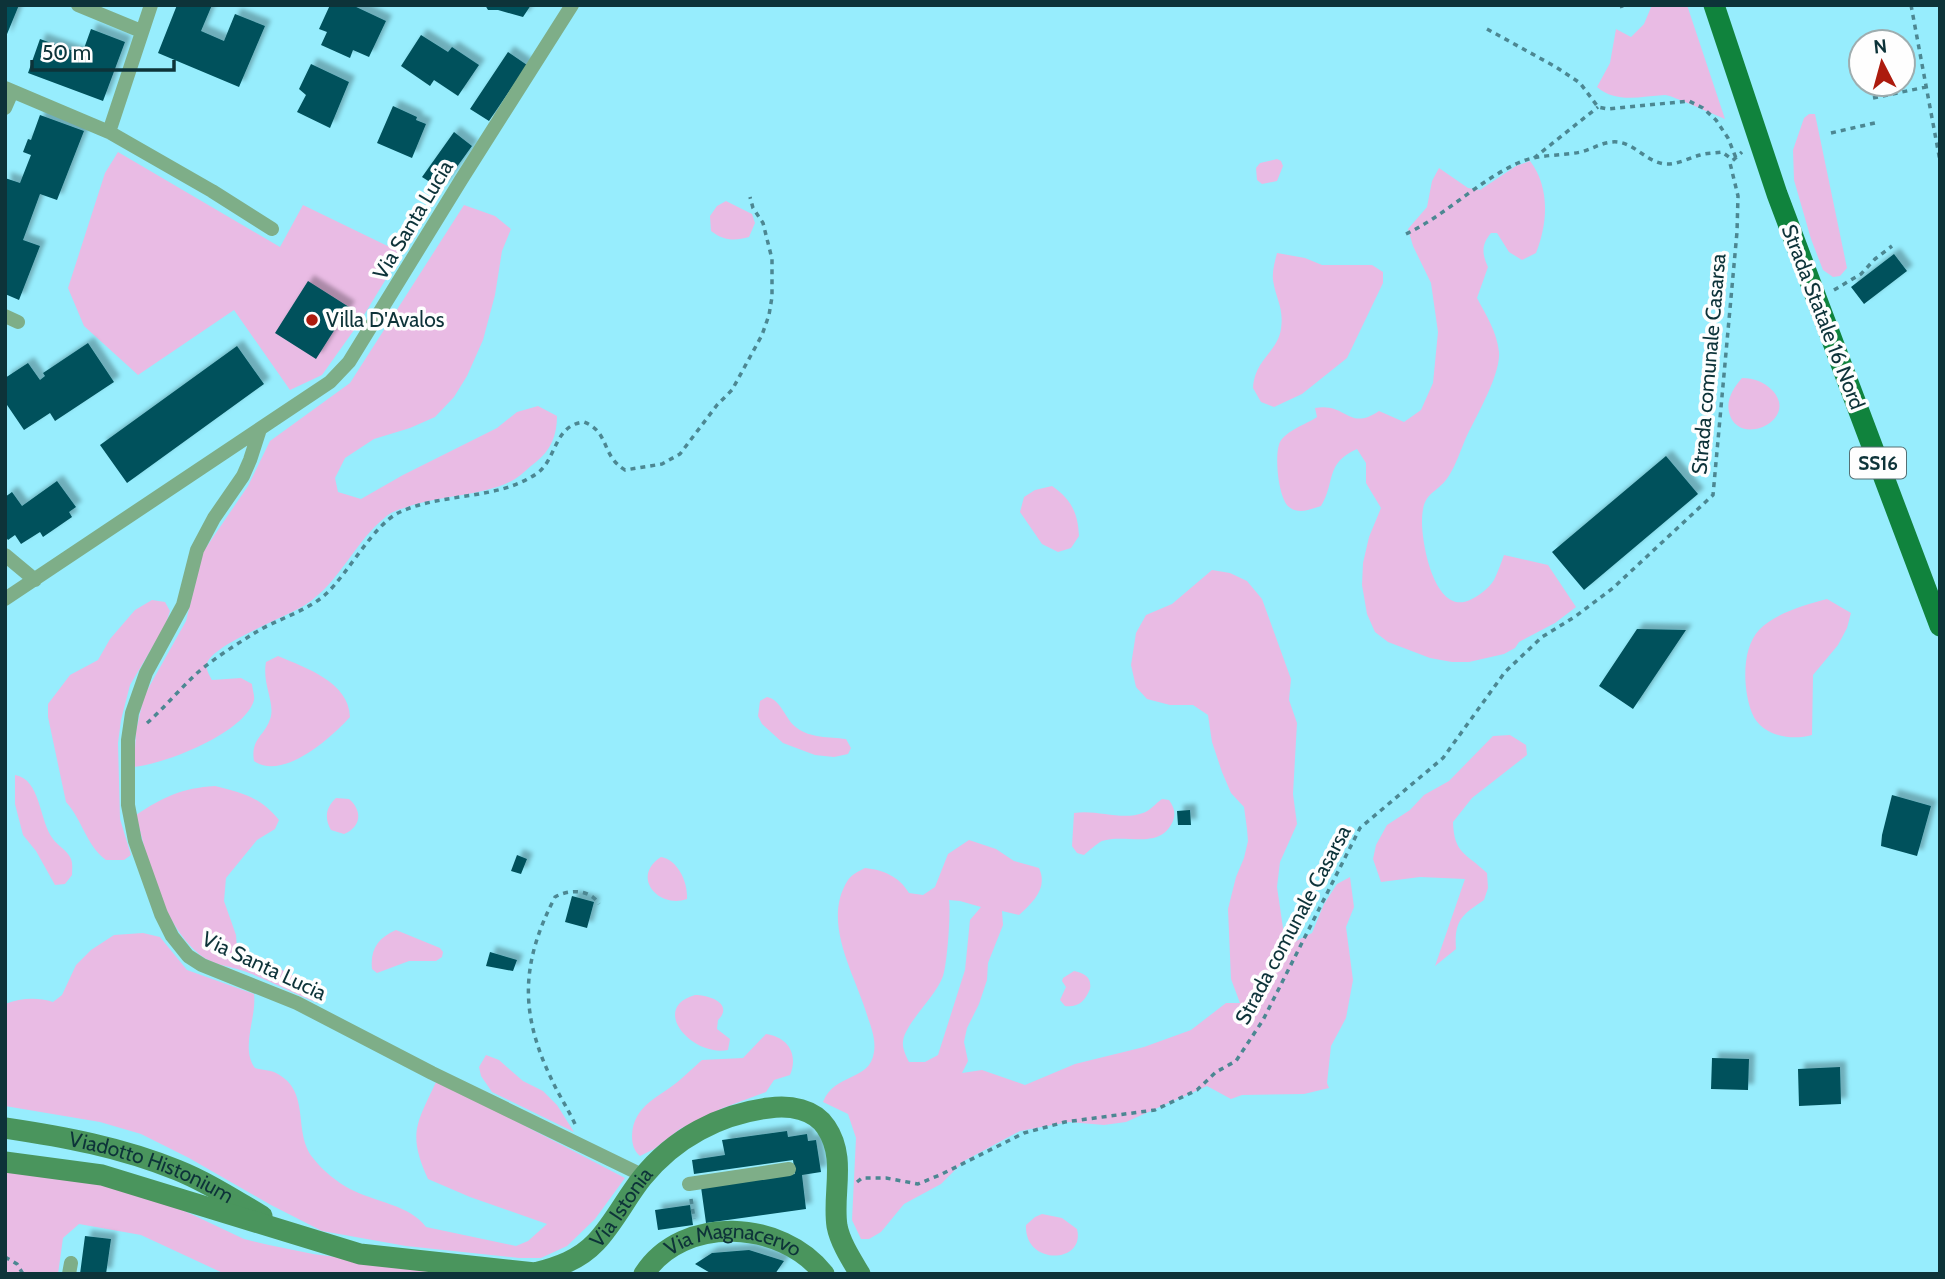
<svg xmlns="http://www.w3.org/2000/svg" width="1945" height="1279" viewBox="0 0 1945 1279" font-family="Cabin,sans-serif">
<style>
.green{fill:#e9bbe4;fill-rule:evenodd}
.building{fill:#00515b;filter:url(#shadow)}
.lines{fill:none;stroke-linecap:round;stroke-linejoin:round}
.path{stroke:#4c8792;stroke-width:3.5;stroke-dasharray:5 5;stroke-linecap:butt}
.street{stroke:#7eae88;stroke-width:14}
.secondary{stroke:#4a955d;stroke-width:21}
.primary{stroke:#10833d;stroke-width:21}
.poi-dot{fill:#ac1b0e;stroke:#fefefe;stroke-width:2.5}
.labels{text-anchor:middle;stroke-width:7;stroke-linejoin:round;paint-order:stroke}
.shield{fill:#fefefe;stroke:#557074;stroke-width:2}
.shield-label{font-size:19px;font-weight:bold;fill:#0d3339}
.street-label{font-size:21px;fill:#0d3339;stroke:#fefefe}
.poi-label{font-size:21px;fill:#0d3339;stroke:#fefefe;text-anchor:start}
</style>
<defs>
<filter id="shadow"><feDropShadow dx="6" dy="-6" stdDeviation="2" flood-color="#0004"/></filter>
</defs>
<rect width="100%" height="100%" fill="#97edfd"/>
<!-- green -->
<path class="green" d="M1652,5H1687L1725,119C1715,115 1671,95 1665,95C1641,96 1617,104 1597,87L1610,63L1616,29L1631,37L1644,24Z
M1809,114H1815L1847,268L1840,276L1833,277L1823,270L1811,239L1794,180L1793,150L1804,118Z
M118,152L280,247L303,205L402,253L359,323L322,375L290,390L234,310L138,375L84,326L68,288L105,173Z
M1277,159L1281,161L1283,166L1277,181L1262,184L1257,180L1256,168L1260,163Z
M1530,161C1550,187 1548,223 1536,253L1522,260L1509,252L1497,233H1491C1481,245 1482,254 1488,267L1477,298C1486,315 1497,332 1499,352C1501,375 1475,418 1465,440C1460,452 1456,464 1450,474C1437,496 1422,489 1422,522C1422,545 1435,616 1470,600C1479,596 1489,588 1494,580C1498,572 1501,563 1504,555L1548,565L1576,607L1555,623L1519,642L1515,648L1504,654L1469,662H1452L1430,658L1388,642L1375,632L1367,614L1362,585L1363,563L1369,537L1381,508L1366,483V463L1357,449C1324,464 1336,482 1321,506C1311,509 1299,515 1289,507C1278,498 1274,454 1280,442C1287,430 1305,425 1317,417L1315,408C1347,402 1348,432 1379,411L1404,422L1421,410L1433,383L1438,332L1431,283L1413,246L1408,229L1427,207L1432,181L1439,168L1468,188L1480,190L1516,166Z
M726,201L752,214L755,223L749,237C735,241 724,241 711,231L710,216L717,206Z
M464,205L495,216L511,229L502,251L495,295L483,340L467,376L454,397L435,417L410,428L374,439L345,458L335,478L338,492L361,499L403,475L497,428L517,412L538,406L557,416C557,435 551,450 536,462C529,467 523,474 515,479C487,496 440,495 407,507C401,509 393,511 388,515C355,540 340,583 305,605C284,618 219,642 208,661C204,667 209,674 212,680L241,678L252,684C252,688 255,696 254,700C245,733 165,764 134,767L136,731L144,696L186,621L203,552L248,486L270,441L350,383Z
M1277,253L1305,258L1322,265H1372L1383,272V283L1347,358L1302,394L1274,407L1261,402L1253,388C1255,359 1277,353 1281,329C1284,307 1276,300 1273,280C1272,271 1275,261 1277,253Z
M1742,378C1754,378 1764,382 1772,390C1801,420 1737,449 1729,412C1726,399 1734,387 1742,378Z
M1052,486C1071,499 1078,513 1079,536L1071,548L1058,552L1042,544L1020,512L1024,497L1035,490Z
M1212,570L1230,573L1247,581L1262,599L1291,679L1289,700L1297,723L1293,794L1297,824L1280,862L1277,887L1283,928L1290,944L1312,933L1324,904L1337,884L1350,877L1354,907L1346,927L1353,980L1346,1018L1331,1046L1327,1083L1329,1088L1304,1094L1242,1095L1231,1099L1207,1086L1126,1122L1104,1125L1069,1122L1020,1131L964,1161L941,1184L904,1204L881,1232L869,1239H861L852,1220L856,1138L848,1114L823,1102C835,1072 870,1082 874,1052C876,1039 871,1027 867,1015C855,974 821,922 848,880C851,875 859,871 865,868C883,870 899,876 909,893L923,895L935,887L948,854L969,840L996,849L1014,861L1039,868C1048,888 1034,901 1019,915L1002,911L1003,925L988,963L987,980L979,1004L967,1028L964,1042L968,1061L962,1073L982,1070L1025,1085L1075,1064L1144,1047L1191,1030L1226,1003H1240L1231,979L1228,909L1236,877L1244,858L1248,841L1247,829L1244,807L1231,793L1222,772L1212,742L1208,715L1193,705H1170L1147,699L1136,687L1131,665L1136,633L1146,615L1172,604ZM949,900L960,901L981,907L970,920L965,970L938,1055L925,1062H909C906,1056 902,1048 903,1041C906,1022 935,998 943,976C947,966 951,912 949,900Z
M1827,599L1851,613L1847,628L1838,645L1813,675L1812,735C1791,741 1761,736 1752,713C1743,690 1741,649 1759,630C1775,613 1805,605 1827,599Z
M152,600L165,602L170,611L165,626L130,685L121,720L118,743L120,819L131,855L124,860H106C86,845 83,821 66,802L48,717V704L70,675L98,660L110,639L135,610Z
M278,656C306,668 349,682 350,717C331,738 283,781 254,761C250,738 266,736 271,716C274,700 262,683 266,662Z
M767,697C782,700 785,720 797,728C810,738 829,737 846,739L851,748L848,754L834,757L815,755L783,743L762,724L758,716L760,701Z
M1510,735L1526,745L1527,755L1472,798L1453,822C1454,854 1466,853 1487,873L1488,888L1484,900C1462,915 1454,920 1456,949L1435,966L1465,879L1420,877L1381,882L1373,859L1376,845L1387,825L1410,810L1424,795L1449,781L1493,736Z
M15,775C41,779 39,821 53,839C58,846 67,850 71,859C73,864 72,870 72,875L65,884L55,885L36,851L23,835L15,804Z
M215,786C243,793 260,797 279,820L275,829L257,840L226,878L224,901L236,935L237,948C258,960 312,979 321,1001L318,1003C295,994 273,982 249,973C233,966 213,966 199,954C161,922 148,861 136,815C163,797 182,788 215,786Z
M336,798L349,799C363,811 361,827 344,834L331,830C324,818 326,807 336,798Z
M1162,799L1169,800C1174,807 1176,813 1173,821C1160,851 1126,833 1102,841C1096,844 1089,851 1084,855L1077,853L1072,846L1074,813C1097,809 1121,821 1143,813C1150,811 1156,803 1162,799Z
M661,857C678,860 688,882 687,899C659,909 630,877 661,857Z
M396,930L440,948L443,952L442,957L436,961H409L377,973L372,969C370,949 378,938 396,930Z
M143,933L160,937L187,970L254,994C257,1017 240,1048 255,1068C262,1070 271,1070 276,1073C312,1091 292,1132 313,1158C322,1170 337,1182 350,1189C375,1202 410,1205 426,1227L516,1246L528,1241L547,1224L470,1197L428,1179C407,1133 417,1123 437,1080L625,1178L595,1219L567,1246L541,1258H519L406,1246L322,1231L271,1205L189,1158L141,1134L100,1122L5,1106V1004C21,998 37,997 53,1002L62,995L76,965L91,950L114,935Z
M1074,971C1084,973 1092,977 1090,989C1085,1001 1078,1008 1065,1006L1060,1000L1066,987L1062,981L1063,978Z
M695,995C710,995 734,1004 718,1020L717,1029L730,1039L728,1050C692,1057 649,1008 695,995Z
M766,1034C787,1037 799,1053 790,1075L774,1080L766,1092L723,1108L680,1129L654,1149L640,1156C634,1151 632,1144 632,1136C633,1104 661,1097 681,1079C688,1073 695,1066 702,1060L743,1058Z
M486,1055L499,1060L523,1081L543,1091L557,1105L574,1132L492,1092L481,1076L479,1067Z
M5,1168L87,1177L155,1197L244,1239L269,1245L313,1254L466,1274H225L141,1235L79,1224L63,1238L58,1274H5Z
M1042,1214L1062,1218L1077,1229C1086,1264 1024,1266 1026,1225L1035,1217Z"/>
<!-- building -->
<path class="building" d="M5,5H19L5,39Z
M177,5H212L201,31L224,41L235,14L265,26L239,87L158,53Z
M330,5H352L386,21L369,57L353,50L350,58L321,45L327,32L319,29Z
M485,5H531L523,17L498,10H488Z
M91,29L125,42L103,101L28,73L40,39L82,54Z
M421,35L448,52L452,47L479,65L458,96L434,80L430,86L401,66Z
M508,52L527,65L489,121L470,109Z
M311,64L349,82L330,128L297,112L306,95L299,89Z
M393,106L417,117L416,120L426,124L412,158L377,143Z
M40,115L84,131L57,200L40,194L23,240L40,246L19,300L5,294V178L20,183L31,155L23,152L28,139L31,140Z
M454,132L472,146L441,189L422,177Z
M1894,254L1907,271L1864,304L1851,287Z
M308,281L349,307L316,359L275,333Z
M88,343L114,382L55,421L50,413L24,430L5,402V378L28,363L40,380L45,376L43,373Z
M237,346L264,384L127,483L100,445Z
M1666,456L1698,494L1584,590L1552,552Z
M57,481L76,507L69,512L72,517L43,537L40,532L21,544L15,535L8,540L5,536V497L12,492L22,506Z
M1637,629L1686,630L1633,709L1599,686Z
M1892,795L1931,806L1917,856L1881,846L1882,835Z
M1190,810L1191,825H1178L1177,811Z
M517,855L527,859L521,874L511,871Z
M572,896L594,902L587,928L565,922Z
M490,952L517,960L513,971L486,966Z
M1712,1058L1749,1059L1748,1090L1711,1089Z
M1840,1067L1841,1104L1799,1106L1798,1069Z
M787,1131L788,1137L807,1134L808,1141L816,1140L821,1172L802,1175L806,1209L706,1223L701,1187L795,1174L793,1160L694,1174L692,1160L725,1155L722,1140Z
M690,1205L693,1225L658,1230L655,1210Z
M85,1236L111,1239L106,1274H80Z
M749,1250L784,1261L775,1274H712L695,1264L712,1253Z"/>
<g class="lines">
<!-- path -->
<path class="path" d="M1621,5L1622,8
M1911,5L1940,161
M1487,29L1556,67L1580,83L1598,107L1608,109L1689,101L1703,108L1716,120L1728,138L1736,158
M1873,98L1926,87
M1831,133L1879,122
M1534,158L1598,107
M1406,234C1446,215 1478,181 1518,163C1537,154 1561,156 1581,152C1592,149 1601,143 1612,142C1633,140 1645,162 1665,164C1677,165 1689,158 1700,155C1707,153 1715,153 1722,152L1733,160
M1834,290L1861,274L1875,259L1892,246
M147,723C164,708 179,690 196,674C213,659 234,646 253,634C276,619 307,612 327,593C348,573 373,526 398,513C441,492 496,501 536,474C557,461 553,425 584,422C610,432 601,456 625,470L662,464L680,454L717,405L732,390L762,335L769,315L772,297V259L763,223L753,208L750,197
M575,1124C567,1107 557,1092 550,1076C519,1010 522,961 555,897C569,889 590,889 599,904
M857,1182L862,1178H886L918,1184L942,1174L1024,1133L1065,1122L1155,1110L1197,1090L1216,1072L1236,1061L1263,1020L1360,828L1443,758L1505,672L1542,637L1576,616L1613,588L1713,495L1737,232L1738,196L1730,163L1742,152
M691,1199L694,1219
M5,1257L17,1264L23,1274"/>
<!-- street -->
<path class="street" d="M78,5L141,31
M5,88L109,132L212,191L272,229
M5,108L12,92
M109,132L151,5
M5,316L18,322
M260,429L250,460L243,476L214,518L197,550L183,605L146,673L132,713L128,740V805L135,841L161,914L172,936L188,956L202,965L297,1003L432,1073L644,1176
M5,555L35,580
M5,599L330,382L349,362L461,180L572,5
M689,1184L789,1169
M69,1274L71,1263"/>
<!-- secondary -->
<g class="secondary">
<path id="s1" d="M5,1128C65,1137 120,1147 177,1170C207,1182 235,1200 262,1216"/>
<path id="s2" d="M5,1162L102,1175L360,1254L535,1273C558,1267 579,1260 596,1242C614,1223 626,1198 642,1178C674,1138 720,1114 769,1108C790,1105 814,1109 826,1127C847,1158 832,1193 837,1226C840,1242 851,1259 860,1274"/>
<path id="s3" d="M644,1274C683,1214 782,1220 824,1274"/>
</g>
<!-- primary -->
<path class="primary" d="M1714,5L1777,194L1940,626"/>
</g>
<!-- markers -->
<circle class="poi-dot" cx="312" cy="320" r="7"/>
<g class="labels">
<!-- shield labels -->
<rect class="shield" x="1850" y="447.5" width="56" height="31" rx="5"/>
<g class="shield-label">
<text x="1878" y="470">SS16</text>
</g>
<!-- street labels -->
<g class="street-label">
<text transform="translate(413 220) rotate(-59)" y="7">Via Santa Lucia</text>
<text transform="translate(1823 317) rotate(69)" y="7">Strada Statale 16 Nord</text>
<text transform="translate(1709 364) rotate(-85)" y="7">Strada comunale Casarsa</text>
<text transform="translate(1293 925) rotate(-62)" y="7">Strada comunale Casarsa</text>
<text transform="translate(264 966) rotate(25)" y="7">Via Santa Lucia</text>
<text dy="7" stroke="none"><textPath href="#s1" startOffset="152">Viadotto Histonium</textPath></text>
<text dy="7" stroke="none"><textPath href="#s2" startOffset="656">Via Istonia</textPath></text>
<text dy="7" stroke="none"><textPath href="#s3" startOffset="103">Via Magnacervo</textPath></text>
</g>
<!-- poi labels -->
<g class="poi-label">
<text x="326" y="327">Villa D'Avalos</text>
</g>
</g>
<!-- border -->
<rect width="1945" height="1279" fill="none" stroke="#0d3339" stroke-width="14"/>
<!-- north arrow -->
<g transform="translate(1882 63) rotate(354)"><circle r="33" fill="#fefefe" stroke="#9eadaf" stroke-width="2"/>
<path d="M0-5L12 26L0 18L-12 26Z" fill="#ac1b0e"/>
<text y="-10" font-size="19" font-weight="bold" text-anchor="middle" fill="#0d3339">N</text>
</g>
<!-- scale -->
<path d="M32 60v10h142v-10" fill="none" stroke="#0d3339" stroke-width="3.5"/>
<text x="42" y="60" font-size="21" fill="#0d3339" stroke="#fefefe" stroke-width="5" paint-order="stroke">50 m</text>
</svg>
